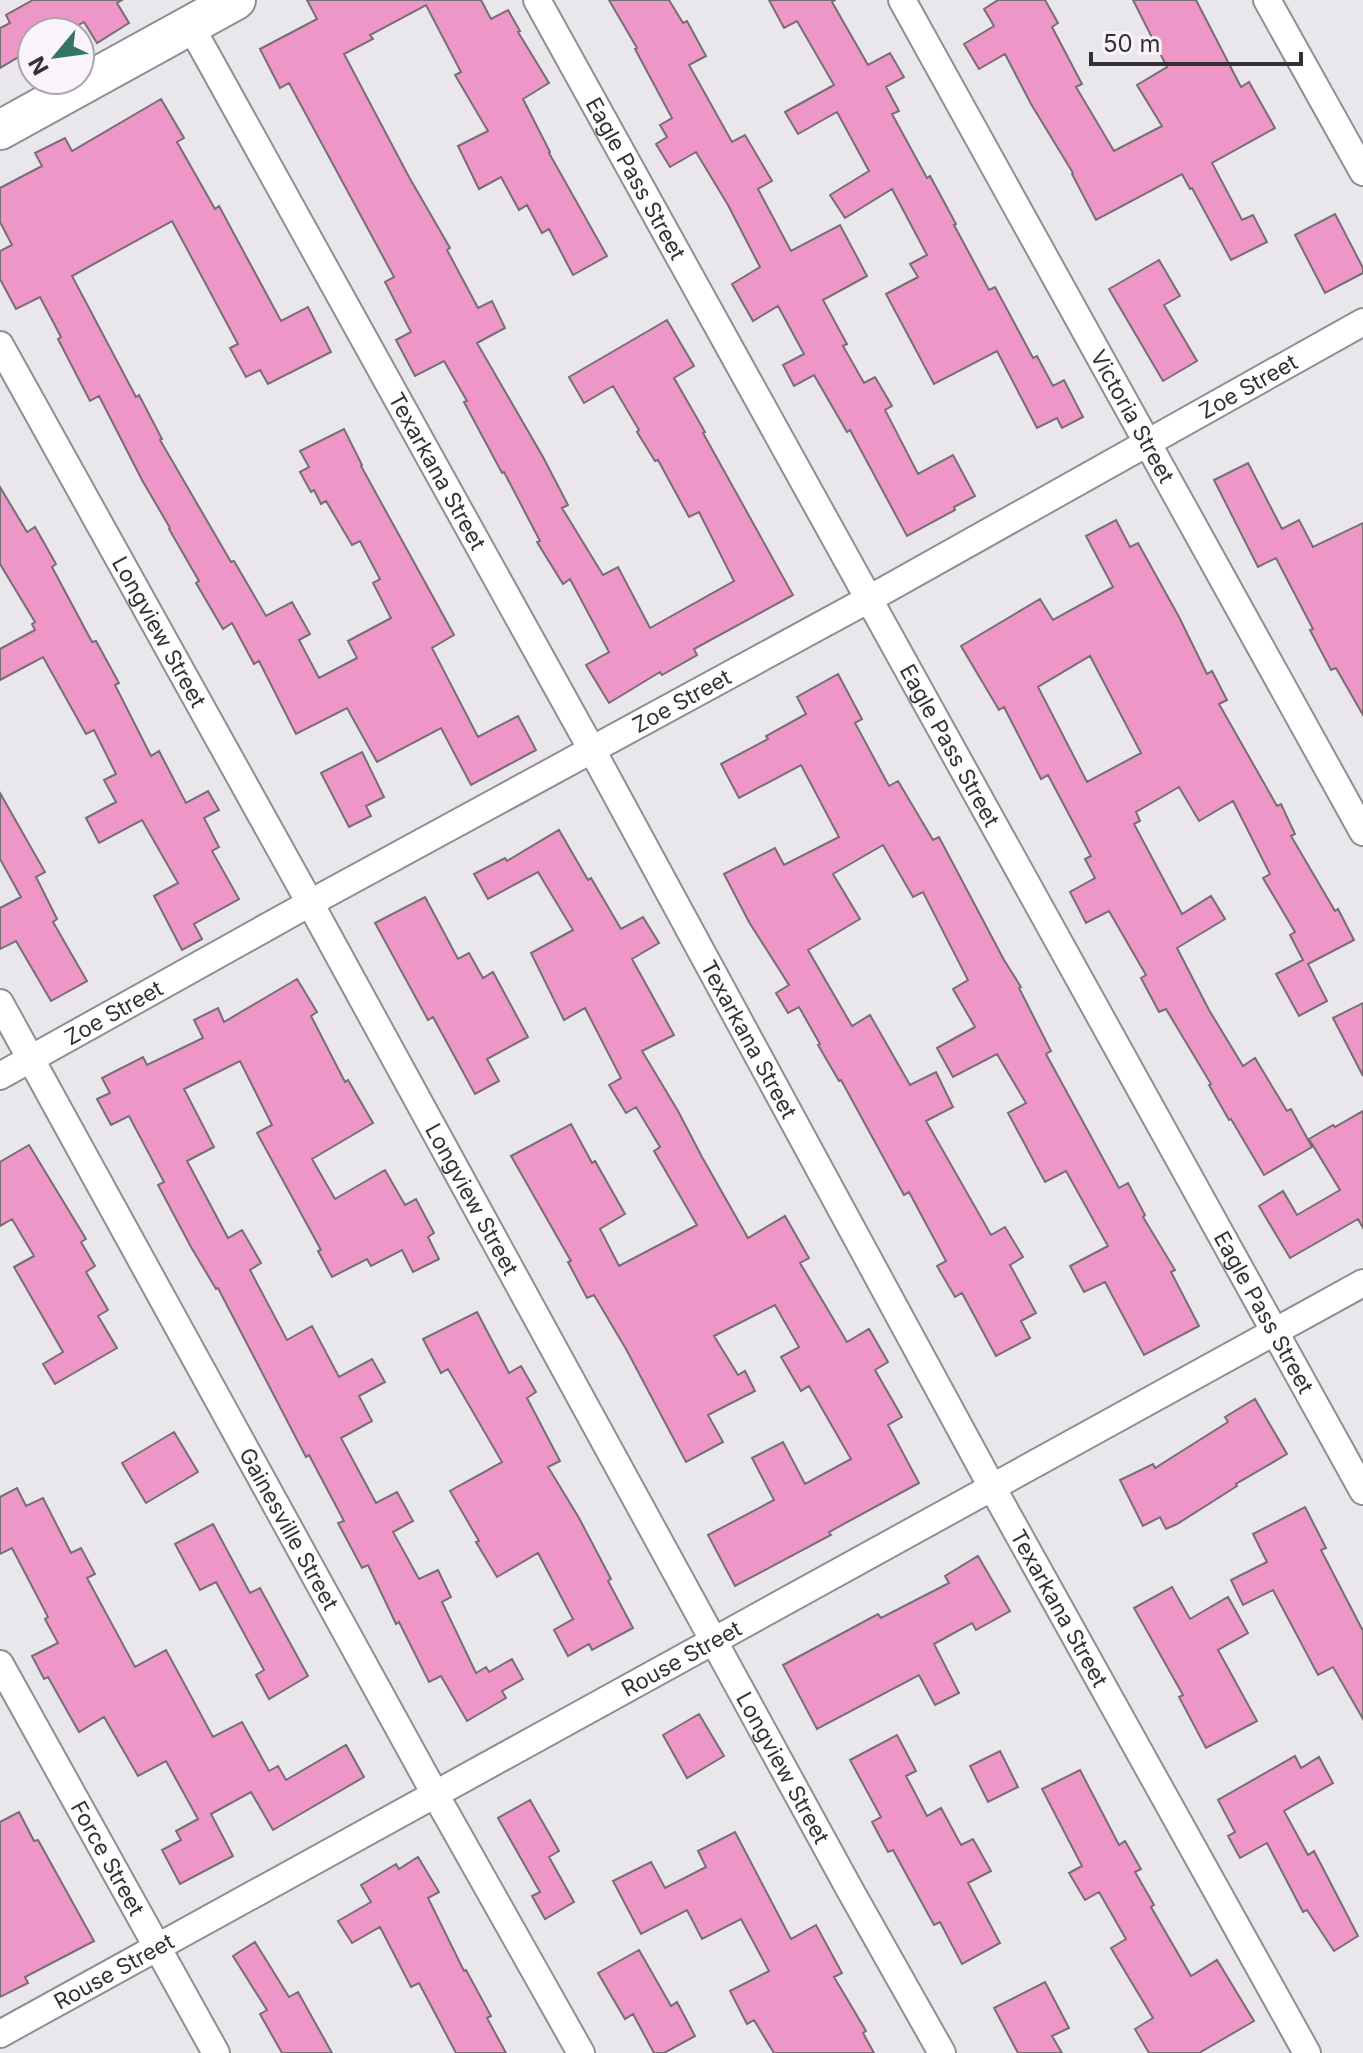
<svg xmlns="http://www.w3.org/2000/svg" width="1363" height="2053" viewBox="0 0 1363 2053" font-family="Inter,sans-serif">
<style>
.building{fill:#ef96c9;stroke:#756f72;stroke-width:2;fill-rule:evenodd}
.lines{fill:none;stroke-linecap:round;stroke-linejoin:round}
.street-casing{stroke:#918e93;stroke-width:30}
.secondary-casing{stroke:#918e93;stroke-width:42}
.street{stroke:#fff;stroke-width:26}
.secondary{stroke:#fff;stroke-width:38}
.labels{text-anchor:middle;stroke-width:6;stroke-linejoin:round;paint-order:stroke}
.street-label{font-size:22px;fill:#333133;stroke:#f8f4f9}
</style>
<rect width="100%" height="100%" fill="#eae7ec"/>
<!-- building -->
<path class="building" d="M33,0H122L117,3L129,23L97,43L84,22L66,32H32V60L27,52L0,68V28L10,23L6,15Z
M307,0H481L491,19L508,10L520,31L518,32L549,83L523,99L550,152L549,153L607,256L573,275L549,229L542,233L527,205L519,210L501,177L479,189L458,146L488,131L455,75L461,72L426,5L370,35L373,39L344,54L409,177L450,248L447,250L478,308L492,301L505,328L477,343L543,457L568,505L562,508L603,575L618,567L650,628L734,581L699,512L689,517L658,460L655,461L637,432L639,430L613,386L584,403L569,377L667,320L694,366L674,378L705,432L703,433L793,595L694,649L697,655L662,675L660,672L609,703L586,665L609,652L570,579L563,584L537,542L540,541L504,472L502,473L464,402L467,401L444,361L415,376L396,340L411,332L385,282L394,277L289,83L280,88L260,49L317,19Z
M609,0H669L683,23L687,21L706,56L689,65L732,142L745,135L772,181L758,189L791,251L840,225L867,276L823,300L847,344L843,346L864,383L875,377L892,406L885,410L918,474L953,455L975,496L954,507L955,510L907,536L850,430L847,432L814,375L794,386L783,365L804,354L778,306L753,321L732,284L760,267L728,205L696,152L670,167L656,144L667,137L660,125L672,118L635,49L637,48Z
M769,0H835L832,2L868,65L890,53L904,77L886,87L899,111L892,114L927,178L930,176L956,224L954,225L989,290L995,287L1033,358L1037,356L1053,386L1064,380L1083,417L1062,428L1057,418L1037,428L997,351L934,384L886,294L918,277L910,264L927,255L892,189L845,218L830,195L869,171L837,112L798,134L785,112L834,85L797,21L784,28Z
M998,0H1045L1058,23L1052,27L1082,84L1076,87L1114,151L1162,126L1137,85L1167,67L1133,0H1196L1241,87L1249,82L1275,128L1212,163L1242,220L1253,215L1267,242L1231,260L1192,188L1190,189L1182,174L1096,220L1072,174L1073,173L1031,104L1005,54L979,69L964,44L994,26L984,9Z
M161,99L184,138L177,142L215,209L219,206L281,321L308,307L331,352L268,384L260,370L246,377L230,348L238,344L172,221L72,276L136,397L139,395L162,439L160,440L231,562L234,561L266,616L292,602L310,634L299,640L319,678L357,658L348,641L391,618L373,583L380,579L360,541L352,545L326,501L321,504L314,490L311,492L300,472L309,467L300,451L344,429L362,465L361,466L454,635L432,648L478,737L518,716L536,750L471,785L441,728L377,762L347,708L296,734L259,661L254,664L232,623L223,629L196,583L199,581L169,529L170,528L142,480L99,396L90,401L58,339L61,337L40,297L16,309L0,279V251L12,245L0,222V188L42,166L35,153L65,138L72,151Z
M1335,214L1363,268V273L1325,293L1295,235Z
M1159,260L1180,296L1164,305L1197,361L1163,381L1109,289Z
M1248,463L1282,529L1299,520L1313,547L1363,523V715L1336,668L1331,670L1310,630L1313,629L1276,558L1258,567L1214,480Z
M0,487L27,532L35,527L56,564L52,567L92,642L96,641L119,683L115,685L151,756L159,751L186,803L208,791L219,810L204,818L219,847L212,851L239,899L194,924L202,939L182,950L154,896L178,883L142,820L99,843L86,818L116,802L104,780L116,774L94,730L86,734L43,657L0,680V649L35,630L32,624L35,622L0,564Z
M1116,520L1130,547L1138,543L1179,617L1207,674L1212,671L1227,700L1219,704L1277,806L1281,804L1295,834L1291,836L1335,911L1338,909L1354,940L1308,964L1327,1001L1299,1016L1276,974L1303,960L1290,935L1295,932L1263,878L1270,874L1233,801L1199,821L1179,787L1136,812L1140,821L1134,824L1182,914L1211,896L1225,919L1177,948L1209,1010L1243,1066L1255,1058L1287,1111L1291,1109L1312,1147L1264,1175L1231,1119L1229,1120L1209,1085L1211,1084L1166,1009L1159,1012L1141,978L1146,975L1109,911L1086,923L1070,892L1095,878L1085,859L1091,856L1048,775L1041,779L1004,707L999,710L961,646L1040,599L1053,620L1113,587L1086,536ZM1090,656L1141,753L1087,782L1038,687Z
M838,674L862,719L855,723L889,786L898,781L933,840L939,837L1004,960L1021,987L1019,988L1051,1051L1046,1054L1119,1188L1128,1183L1145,1215L1143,1217L1175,1270L1171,1272L1199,1326L1144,1355L1105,1282L1084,1292L1070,1266L1108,1246L1066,1171L1045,1182L1008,1113L1026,1103L997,1054L953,1077L937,1048L975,1027L953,989L968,980L923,892L913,897L883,845L833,874L860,919L808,950L852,1026L870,1015L910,1085L936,1072L953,1107L926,1121L991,1235L1005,1227L1023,1257L1010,1265L1036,1313L1021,1321L1030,1338L996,1356L962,1293L955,1297L937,1266L946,1261L909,1192L904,1195L841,1080L839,1081L818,1045L820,1044L799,1007L788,1013L776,993L789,985L749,922L724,874L775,848L784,865L839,837L801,765L739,798L721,764L768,739L766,736L806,714L797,697Z
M362,752L384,797L366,806L371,816L349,827L321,773Z
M0,793L45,872L36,877L57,919L53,922L87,981L51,1001L16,941L0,949V908L21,897L0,859Z
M559,830L588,880L591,878L621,929L643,917L659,943L632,959L674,1035L642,1051L678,1111L702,1157L748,1238L785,1216L809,1258L800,1263L847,1342L869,1329L888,1362L875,1370L902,1417L888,1425L919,1483L829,1532L831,1535L735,1586L708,1535L774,1500L752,1458L783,1442L805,1484L851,1459L809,1386L801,1391L781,1357L799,1347L775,1305L714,1336L738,1375L745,1371L755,1391L708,1415L723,1442L686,1462L626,1349L594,1295L587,1298L568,1262L571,1261L511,1156L571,1124L592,1163L595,1161L625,1214L600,1229L619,1266L697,1225L654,1151L660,1147L636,1107L626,1113L609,1085L621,1078L585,1008L564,1020L531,953L573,930L538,872L488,899L474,874L505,858L507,861Z
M425,897L458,959L469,953L483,978L493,972L528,1037L487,1059L499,1081L475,1094L433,1017L428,1020L375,923Z
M297,979L317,1012L311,1016L345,1082L348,1080L373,1123L312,1159L335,1199L385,1170L405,1205L416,1199L434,1233L428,1237L439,1259L413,1272L402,1250L371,1266L367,1259L332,1277L318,1251L321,1250L257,1133L272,1125L240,1061L184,1089L214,1147L187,1161L228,1238L242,1230L261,1263L250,1270L287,1340L312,1326L339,1377L372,1359L385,1382L359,1396L372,1421L341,1438L376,1503L397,1492L413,1521L393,1532L419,1579L438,1570L451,1597L442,1602L476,1673L486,1667L489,1672L512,1659L523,1679L502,1691L506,1698L467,1721L441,1676L429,1682L399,1622L396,1624L368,1565L362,1568L338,1523L344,1521L309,1455L306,1457L218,1288L216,1289L191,1247L158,1185L164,1182L129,1116L111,1125L97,1099L110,1093L102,1078L143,1057L147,1065L203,1038L194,1020L218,1008L224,1022Z
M1363,1003V1076L1333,1018Z
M1363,1111V1228L1358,1219L1290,1258L1259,1206L1283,1191L1297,1215L1340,1190L1309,1139L1333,1125L1335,1127Z
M29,1145L86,1239L81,1242L95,1266L86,1272L108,1310L98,1316L117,1348L55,1384L43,1364L63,1352L14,1267L34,1256L12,1219L0,1226V1162Z
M477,1312L509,1373L521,1366L536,1392L527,1398L560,1461L548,1467L579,1518L611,1579L608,1581L633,1628L592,1650L589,1644L568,1656L554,1630L573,1619L538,1553L497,1577L476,1542L479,1541L450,1491L502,1462L448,1369L441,1373L423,1339Z
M1255,1399L1287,1454L1236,1484L1237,1486L1177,1524L1166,1529L1160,1517L1143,1526L1120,1480L1153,1464L1155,1468L1228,1422L1225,1417Z
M174,1432L198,1472L146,1503L122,1463Z
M17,1488L26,1506L43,1498L71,1553L81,1548L95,1574L87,1578L135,1667L166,1650L213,1737L242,1722L269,1771L278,1766L286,1780L346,1745L364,1777L273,1830L251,1792L211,1814L233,1856L180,1884L162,1850L181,1840L176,1831L198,1819L166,1761L138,1776L104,1717L79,1732L48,1677L44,1679L32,1656L58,1643L45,1619L48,1617L12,1548L0,1554V1497Z
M1305,1507L1326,1548L1321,1550L1363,1631V1719L1333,1667L1318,1675L1273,1590L1243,1605L1231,1580L1267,1562L1253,1534Z
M213,1524L250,1593L260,1588L308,1676L269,1699L256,1675L264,1670L216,1582L200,1590L175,1544Z
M978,1556L1010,1611L976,1630L972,1623L934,1644L959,1693L935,1705L919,1675L817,1729L783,1665L878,1614L881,1618L949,1583L945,1576Z
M1172,1587L1190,1619L1228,1597L1248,1633L1218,1650L1257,1721L1206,1748L1179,1697L1183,1695L1134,1608Z
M699,1714L724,1756L687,1778L663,1735Z
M897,1735L916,1771L906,1776L927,1816L941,1808L961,1845L973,1839L991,1871L968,1883L1000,1943L962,1964L940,1922L934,1925L893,1850L888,1852L872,1822L881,1817L850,1760Z
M1000,1751L1018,1787L988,1802L970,1766Z
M1295,1756L1301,1768L1319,1757L1333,1783L1284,1811L1308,1855L1314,1851L1358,1936L1334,1951L1307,1910L1303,1912L1267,1843L1240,1858L1228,1836L1235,1832L1218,1800Z
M1080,1770L1119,1845L1125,1841L1141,1869L1135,1872L1154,1905L1151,1907L1191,1976L1217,1960L1254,2021L1199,2053H1149L1135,2029L1153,2018L1111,1948L1126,1939L1099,1892L1085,1900L1069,1873L1082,1866L1042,1789Z
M530,1800L559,1851L549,1857L574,1902L545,1919L532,1896L540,1892L498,1818Z
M19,1812L34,1841L38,1840L94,1941L25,1977L28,1983L0,1997V1822Z
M735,1832L791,1939L816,1925L842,1973L834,1977L866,2031L863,2033L874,2053H774L754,2020L747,2024L730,1991L769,1971L741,1919L702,1939L687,1910L641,1934L613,1881L651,1862L665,1888L706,1867L698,1851Z
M418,1857L439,1892L428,1898L464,1971L466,1970L491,2016L487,2018L506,2053H456L419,1983L411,1987L380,1927L352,1943L338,1921L371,1902L361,1885L396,1864L399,1869Z
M255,1942L289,1997L298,1992L332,2053H282L260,2014L267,2010L233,1956Z
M639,1950L671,2006L677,2002L695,2036L664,2053H654L633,2014L625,2019L598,1973Z
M1045,1982L1069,2028L1052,2036L1062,2053H1018L994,2008Z"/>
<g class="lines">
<defs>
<g id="street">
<path id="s1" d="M537,0L1363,1491"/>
<path id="s2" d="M902,0L1363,832"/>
<path d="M1267,0L1363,172"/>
<path id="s3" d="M190,25L592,750L992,1487L1307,2053"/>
<path id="s4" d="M0,345L310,903L850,1890L942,2053"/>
<path id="s5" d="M0,1003L435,1794L581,2053"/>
<path id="s6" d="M0,1076L310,903L869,599L1363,322"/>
<path id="s7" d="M0,1664L216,2053"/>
<path id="s8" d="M0,2034L1363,1283"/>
</g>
<path id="secondary" d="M0,130L236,0"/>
</defs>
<!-- street casing -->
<use href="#street" class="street-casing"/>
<!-- secondary casing -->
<use href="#secondary" class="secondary-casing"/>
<!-- street -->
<use href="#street" class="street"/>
<!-- secondary -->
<use href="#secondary" class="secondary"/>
</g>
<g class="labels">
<!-- street labels -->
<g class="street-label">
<text dy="8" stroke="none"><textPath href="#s1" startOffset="204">Eagle Pass Street</textPath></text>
<text dy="8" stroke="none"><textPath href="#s6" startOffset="1426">Zoe Street</textPath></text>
<text dy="8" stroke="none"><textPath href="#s2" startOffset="476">Victoria Street</textPath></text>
<text dy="8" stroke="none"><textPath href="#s3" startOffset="510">Texarkana Street</textPath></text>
<text dy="8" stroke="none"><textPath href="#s4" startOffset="328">Longview Street</textPath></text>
<text dy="8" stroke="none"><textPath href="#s6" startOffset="778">Zoe Street</textPath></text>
<text dy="8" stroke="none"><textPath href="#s1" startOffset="852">Eagle Pass Street</textPath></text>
<text dy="8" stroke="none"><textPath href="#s6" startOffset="130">Zoe Street</textPath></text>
<text dy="8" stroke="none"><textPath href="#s3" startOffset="1158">Texarkana Street</textPath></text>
<text dy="8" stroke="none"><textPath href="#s4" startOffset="976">Longview Street</textPath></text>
<text dy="8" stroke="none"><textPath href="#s1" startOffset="1500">Eagle Pass Street</textPath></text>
<text dy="8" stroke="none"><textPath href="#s5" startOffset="600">Gainesville Street</textPath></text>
<text dy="8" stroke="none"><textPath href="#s3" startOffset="1806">Texarkana Street</textPath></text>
<text dy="8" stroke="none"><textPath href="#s8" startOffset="778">Rouse Street</textPath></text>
<text dy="8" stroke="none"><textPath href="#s4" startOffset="1624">Longview Street</textPath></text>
<text dy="8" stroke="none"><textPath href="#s7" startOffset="222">Force Street</textPath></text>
<text dy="8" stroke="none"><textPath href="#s8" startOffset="130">Rouse Street</textPath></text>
</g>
</g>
<!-- north arrow -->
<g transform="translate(56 56) rotate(241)"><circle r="38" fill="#f8f4f9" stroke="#a9a6aa" stroke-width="2"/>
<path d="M0-6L14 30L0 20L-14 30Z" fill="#337566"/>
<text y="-12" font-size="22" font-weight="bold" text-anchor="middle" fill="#333133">N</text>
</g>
<!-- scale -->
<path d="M1091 52v12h210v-12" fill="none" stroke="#333133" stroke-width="4"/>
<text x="1103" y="52" font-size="24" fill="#333133" stroke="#f8f4f9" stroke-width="6" paint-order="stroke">50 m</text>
</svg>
